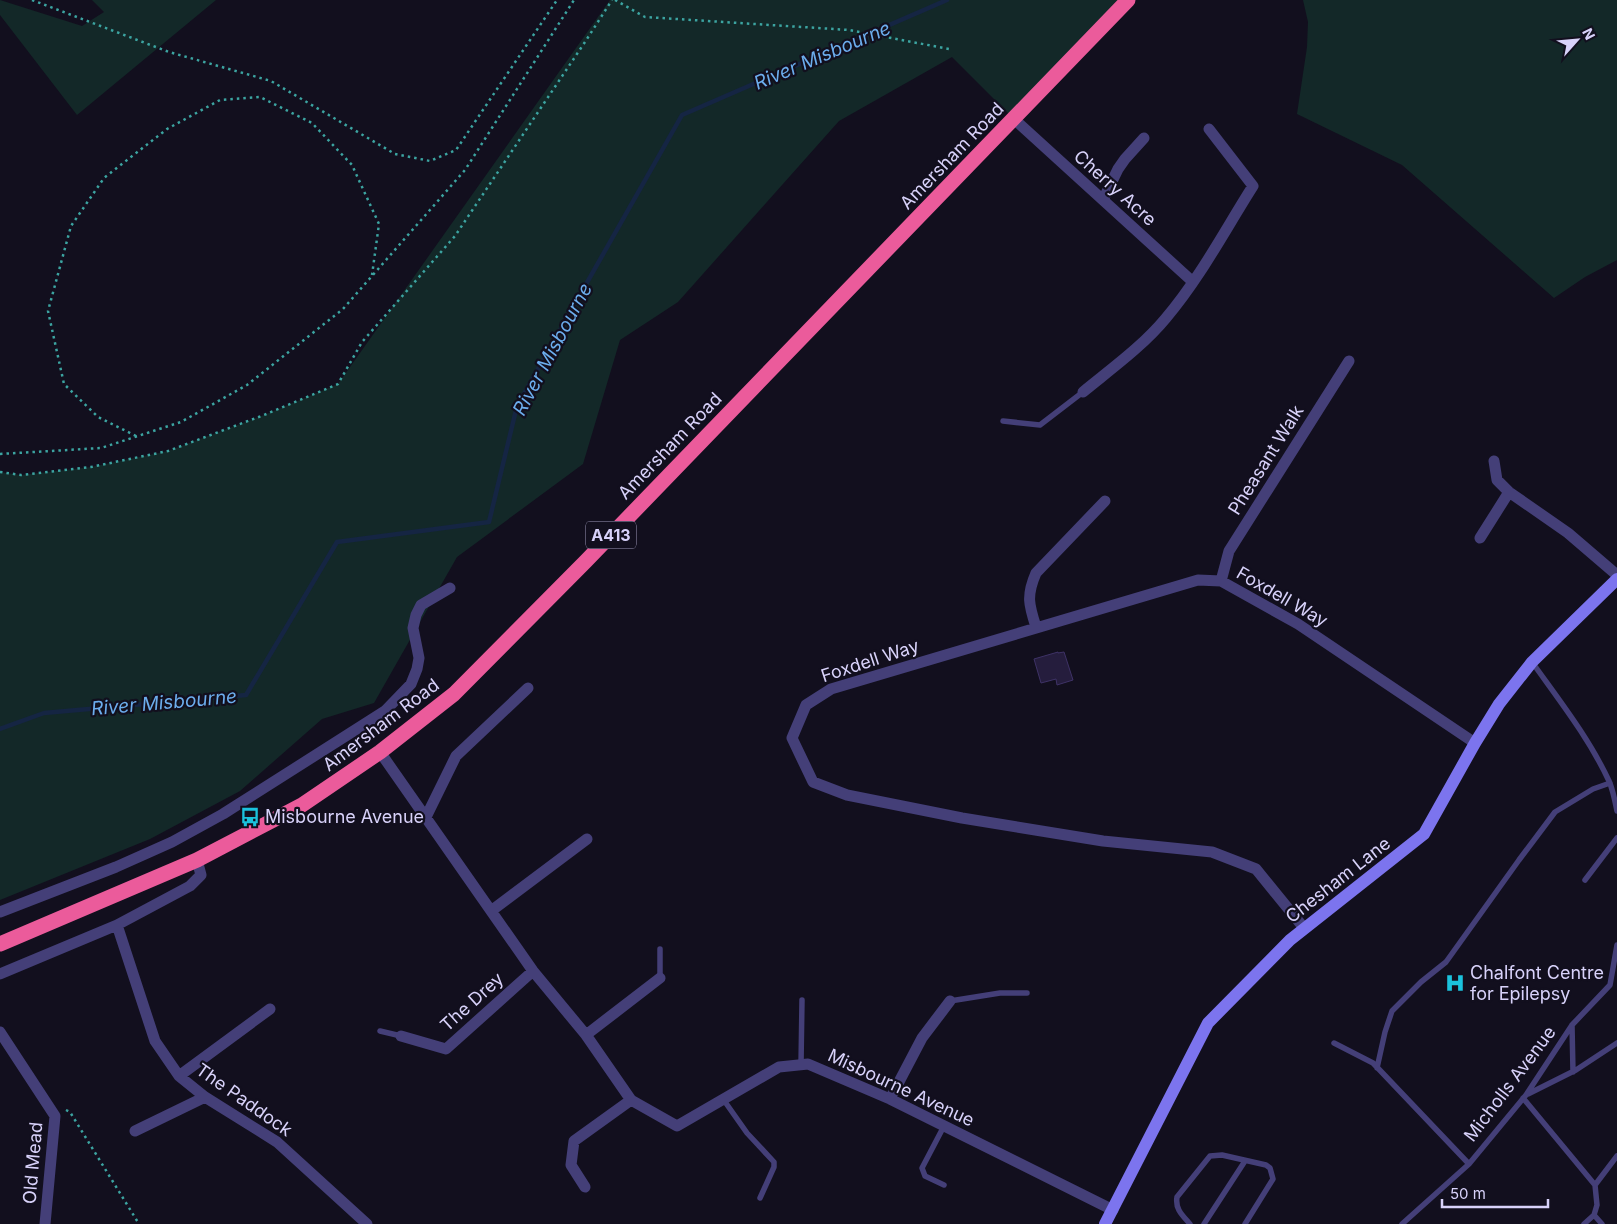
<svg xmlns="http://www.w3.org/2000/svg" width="1617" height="1224" viewBox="0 0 1617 1224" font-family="Inter,sans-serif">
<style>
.green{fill:#132828}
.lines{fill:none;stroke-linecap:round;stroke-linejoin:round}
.stream{stroke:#152543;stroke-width:4.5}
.building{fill:#251d3d;stroke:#3e3266}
.path{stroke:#3ca4a1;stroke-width:2.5;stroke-dasharray:2.5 4;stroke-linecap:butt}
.lane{stroke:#443f78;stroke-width:5.5}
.street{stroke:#443f78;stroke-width:11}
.secondary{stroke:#7c74ee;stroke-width:12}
.highway{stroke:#eb5b9b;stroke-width:15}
.labels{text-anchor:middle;stroke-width:4.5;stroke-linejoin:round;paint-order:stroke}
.shield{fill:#120f1e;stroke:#9d98b8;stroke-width:1}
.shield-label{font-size:16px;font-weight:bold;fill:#d8d2fa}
.street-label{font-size:18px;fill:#d8d2fa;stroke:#120f1e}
.poi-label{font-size:18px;fill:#d8d2fa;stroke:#120f1e;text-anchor:start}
.water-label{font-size:19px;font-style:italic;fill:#6caded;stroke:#120f1e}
</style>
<rect width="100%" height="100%" fill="#120f1e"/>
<!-- green -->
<path class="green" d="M0,0L82,26L104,12L92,0H216L77,115L0,15Z
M610,0H1132L1014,119L952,57L839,121L678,302L620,340L583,464L457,557L374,703L322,719L240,791L150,839L0,900V472L21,475L91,467L168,451L264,415L338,384Z
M1303,0H1617V260L1585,277L1554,298L1402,165L1297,114L1307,47L1308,22Z"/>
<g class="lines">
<!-- stream -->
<path class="stream" d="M0,729L44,713L246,695L337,542L489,522L517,406L682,115L947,0"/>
</g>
<!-- building -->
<path class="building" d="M1058,652V653L1064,652L1073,680L1057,685L1056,679L1041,683L1034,659Z"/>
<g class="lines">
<!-- path -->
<path class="path" d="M32,0L169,52L271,81L395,154L430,161L456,150L557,0
M615,0L645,17L849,30L949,49
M136,436L98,417L64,384L48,311L71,226L104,178L167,129L220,100L260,97L312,123L352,165L379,224L372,275
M0,454L101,448L181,422L247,385L343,309L465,170L574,0
M0,472L21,475L91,467L168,451L264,415L338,384L362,342L455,236L585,42L612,0
M66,1110L70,1112L139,1224"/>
<!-- lane -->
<path class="lane" d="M1003,421L1040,425L1083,392
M1532,662C1559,700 1589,738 1609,781C1613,790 1615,801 1617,811
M1585,880L1617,838
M660,978V949
M950,1001L1000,993H1027
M1572,1025L1573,1072
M380,1031L401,1036
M1334,1043L1373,1063L1469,1164
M801,1065L802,1000
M1377,1068L1385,1032L1392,1011L1421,982L1446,962L1519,860L1555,812L1593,789L1610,783
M1528,1094L1576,1070L1617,1043
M1523,1098L1595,1185L1597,1205L1594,1215L1584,1224
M723,1099L747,1133L774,1162V1167L760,1198
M944,1185L925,1176L922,1168L944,1126
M1595,1185L1617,1156
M1594,1215L1602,1224
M1190,1224C1182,1215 1175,1209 1177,1197L1210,1156L1222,1155L1266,1165L1270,1168L1273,1179L1245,1224
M1204,1224L1245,1161
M1402,1224L1469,1164L1526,1095L1572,1025L1610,985L1617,945"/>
<!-- street -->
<path class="street" d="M1014,119L1193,282
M1103,200L1118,169L1125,159L1144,138
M1083,392C1111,369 1143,346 1166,318C1200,278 1225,230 1253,186L1209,129
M1494,461L1497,480L1509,492L1568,533L1617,575
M1480,538L1509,492
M1221,581L1229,551L1349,361
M1036,627C1029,605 1026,596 1036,573L1105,501
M380,752L533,971L586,1035L631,1100L677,1126L779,1067L808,1064L890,1099L1113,1210
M426,817L456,756L528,688
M491,911L587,839
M0,912L116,867L172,842L223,814L385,711L411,684L417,669L419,658L413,628L416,615L421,605L450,588
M117,925L155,1041L179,1076L205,1097L277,1142L367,1224
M1304,928L1256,869L1212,852L1103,841L962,818L847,795L813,782L792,738L806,705L831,689L1198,580L1221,581L1298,624L1475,743
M0,974L117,925L190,886L201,875L197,860
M0,1032L55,1116L45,1224
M586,1035L660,978
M401,1036L446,1049L533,971
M179,1076L270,1009
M890,1099L922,1038L950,1001
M135,1131L205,1097
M585,1187L571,1165L574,1141L631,1100"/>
<!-- secondary -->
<path class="secondary" d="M1105,1224L1208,1023L1290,940L1424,834L1475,743L1499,704L1532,662L1617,579"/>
<!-- highway -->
<path class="highway" d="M0,944L197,860L302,805L380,752L454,694L586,561L1128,0"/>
</g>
<!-- icons -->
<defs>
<symbol id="bus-bare" viewBox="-9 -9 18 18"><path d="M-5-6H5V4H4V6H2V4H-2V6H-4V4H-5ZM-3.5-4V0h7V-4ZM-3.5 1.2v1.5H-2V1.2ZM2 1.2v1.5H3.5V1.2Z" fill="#1bc2dd" stroke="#120f1e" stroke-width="2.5" paint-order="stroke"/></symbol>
<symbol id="hospital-bare" viewBox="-9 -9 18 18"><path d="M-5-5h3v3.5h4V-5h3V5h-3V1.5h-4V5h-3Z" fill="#1bc2dd" stroke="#120f1e" stroke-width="2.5" paint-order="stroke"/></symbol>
</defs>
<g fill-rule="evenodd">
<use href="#bus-bare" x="236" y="803" width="28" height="28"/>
<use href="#hospital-bare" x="1441" y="969" width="28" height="28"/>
</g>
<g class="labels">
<!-- shield labels -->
<rect class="shield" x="586" y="521.5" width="50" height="27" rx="4"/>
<g class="shield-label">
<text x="611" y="541">A413</text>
</g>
<!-- street labels -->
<g class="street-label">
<text transform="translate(952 156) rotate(-46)" y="6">Amersham Road</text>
<text transform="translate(1115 188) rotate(42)" y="6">Cherry Acre</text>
<text transform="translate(670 446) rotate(-46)" y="6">Amersham Road</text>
<text transform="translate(1266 460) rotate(-58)" y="6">Pheasant Walk</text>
<text transform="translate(1282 597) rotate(30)" y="6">Foxdell Way</text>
<text transform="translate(870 661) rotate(-18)" y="6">Foxdell Way</text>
<text transform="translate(381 725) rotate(-37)" y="6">Amersham Road</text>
<text transform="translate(1338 880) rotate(-38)" y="6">Chesham Lane</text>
<text transform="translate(472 1002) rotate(-42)" y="6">The Drey</text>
<text transform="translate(1510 1084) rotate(-53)" y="6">Micholls Avenue</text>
<text transform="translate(901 1088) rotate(25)" y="6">Misbourne Avenue</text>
<text transform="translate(244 1100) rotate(35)" y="6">The Paddock</text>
<text transform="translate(33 1163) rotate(-85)" y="6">Old Mead</text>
</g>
<!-- poi labels -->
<g class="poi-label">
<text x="265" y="823">Misbourne Avenue</text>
<text x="1470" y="979">Chalfont Centre<tspan x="1470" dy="21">for Epilepsy</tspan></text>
</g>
<!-- water labels -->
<g class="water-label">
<text transform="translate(822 55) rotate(-23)" y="7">River Misbourne</text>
<text transform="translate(552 349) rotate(-62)" y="7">River Misbourne</text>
<text transform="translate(164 702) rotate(-5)" y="7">River Misbourne</text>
</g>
</g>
<!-- north arrow -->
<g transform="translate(1577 40) rotate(63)" stroke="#120f1e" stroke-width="4" paint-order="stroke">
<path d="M0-4L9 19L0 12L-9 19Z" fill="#d8d2fa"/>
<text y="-8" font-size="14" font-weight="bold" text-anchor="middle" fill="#d8d2fa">N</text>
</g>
<!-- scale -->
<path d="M1442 1199v8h106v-8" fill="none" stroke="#d8d2fa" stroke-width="2.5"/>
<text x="1450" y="1199" font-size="15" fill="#d8d2fa" stroke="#120f1e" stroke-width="4" paint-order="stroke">50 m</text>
</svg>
